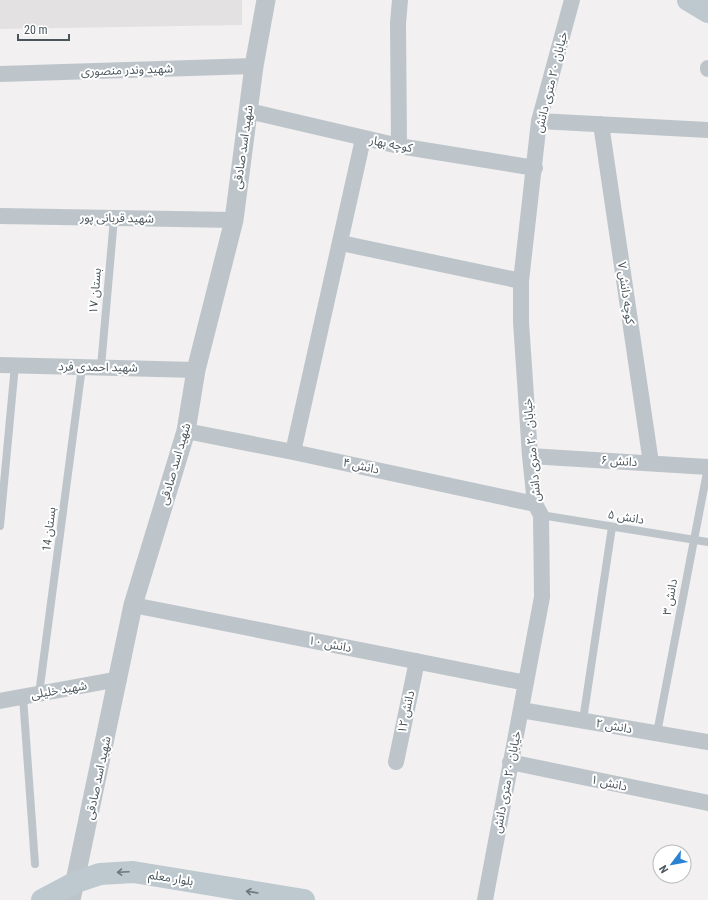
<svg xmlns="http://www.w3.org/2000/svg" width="708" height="900" viewBox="0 0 708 900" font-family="'Roboto Condensed','Noto Sans Arabic',sans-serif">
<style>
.education{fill:#e3e1e1}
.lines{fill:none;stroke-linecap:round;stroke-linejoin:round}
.service{stroke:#bdc5cb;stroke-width:8}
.minor{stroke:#bdc5cb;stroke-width:16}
.tertiary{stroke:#bdc5cb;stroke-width:19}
.secondary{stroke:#bdc8cf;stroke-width:22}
.oneway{stroke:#6c787e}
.labels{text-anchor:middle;stroke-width:4;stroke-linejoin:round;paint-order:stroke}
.street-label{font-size:12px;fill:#49555b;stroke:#fff}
</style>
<rect width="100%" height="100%" fill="#f2f0f0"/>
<!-- education -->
<path class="education" d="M0,0H242V25L0,29Z"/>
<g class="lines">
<!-- service -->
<path class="service" d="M101,367L114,218
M541,515L708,542
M0,526L15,365
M39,694L82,367
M23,697L35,864
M583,720L612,527
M657,733L708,467"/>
<!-- minor -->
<path class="minor" d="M708,68V69
M0,74L254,66
M249,111L399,146L535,168
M539,121L708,130
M601,124L651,463
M399,146L398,23L400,0
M0,216L234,220
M341,243L521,281
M0,365L196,370
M186,431L293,452L535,504
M293,452L363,139
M530,456L708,467
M133,605L526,683
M0,701L119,679
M521,710L708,742
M396,762L417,661
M510,762L708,803
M485,900L542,597L541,515L535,504L530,456L521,322V281L539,121L572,0"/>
<!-- tertiary -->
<path class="tertiary" d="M71,900L133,605L186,431L196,370L234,220L254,66L266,0"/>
<!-- secondary -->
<path class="secondary" d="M688,0L708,12
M42,900L76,882L100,874L133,872L304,900"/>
</g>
<!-- one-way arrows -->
<defs><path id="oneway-shaft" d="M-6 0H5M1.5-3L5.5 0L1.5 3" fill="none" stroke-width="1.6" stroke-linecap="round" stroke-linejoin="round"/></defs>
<g class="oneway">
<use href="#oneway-shaft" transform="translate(123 872) rotate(177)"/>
<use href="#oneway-shaft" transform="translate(252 892) rotate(-171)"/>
</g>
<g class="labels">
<!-- street labels -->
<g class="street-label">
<text transform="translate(127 70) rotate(-2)" y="4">شهید وندر منصوری</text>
<text transform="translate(551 82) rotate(-76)" y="4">خیابان ۲۰ متری دانش</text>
<text transform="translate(391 144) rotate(11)" y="4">کوچه بهار</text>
<text transform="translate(243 147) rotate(-82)" y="4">شهید اسد صادقی</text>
<text transform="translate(117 218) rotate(1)" y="4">شهید قربانی پور</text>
<text transform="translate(95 291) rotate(-85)" y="4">بستان ۱۷</text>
<text transform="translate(626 293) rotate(82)" y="4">کوچه دانش ۷</text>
<text transform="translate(98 367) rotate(1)" y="4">شهید احمدی فرد</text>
<text transform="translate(532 450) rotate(-95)" y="4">خیابان ۲۰ متری دانش</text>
<text transform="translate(619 461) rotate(4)" y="4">دانش ۶</text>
<text transform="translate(175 464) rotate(-74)" y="4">شهید اسد صادقی</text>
<text transform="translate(361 466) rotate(12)" y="4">دانش ۴</text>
<text transform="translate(626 517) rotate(9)" y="4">دانش ۵</text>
<text transform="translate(49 529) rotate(-83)" y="4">بستان 14</text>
<text transform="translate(670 597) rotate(-80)" y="4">دانش ۳</text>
<text transform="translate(330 644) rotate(11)" y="4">دانش ۱۰</text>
<text transform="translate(59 690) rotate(-10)" y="4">شهید خلیلی</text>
<text transform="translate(406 712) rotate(-78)" y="4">دانش ۱۲</text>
<text transform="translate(614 726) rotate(10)" y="4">دانش ۲</text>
<text transform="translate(98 778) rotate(-78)" y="4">شهید اسد صادقی</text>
<text transform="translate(507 782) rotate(-79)" y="4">خیابان ۲۰ متری دانش</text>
<text transform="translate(609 783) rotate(12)" y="4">دانش ۱</text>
<text transform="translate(171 878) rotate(9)" y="4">بلوار معلم</text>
</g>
</g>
<!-- north arrow -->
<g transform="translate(672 864) rotate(238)"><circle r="19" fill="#ffffff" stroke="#b6bbbd"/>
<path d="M0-3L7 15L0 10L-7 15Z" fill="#2a83d2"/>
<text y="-6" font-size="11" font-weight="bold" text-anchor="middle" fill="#49555b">N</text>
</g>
<!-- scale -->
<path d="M18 34v6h51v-6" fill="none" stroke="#49555b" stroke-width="2"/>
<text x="24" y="34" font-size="12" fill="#49555b" stroke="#ffffff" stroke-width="3" paint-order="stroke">20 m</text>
</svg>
